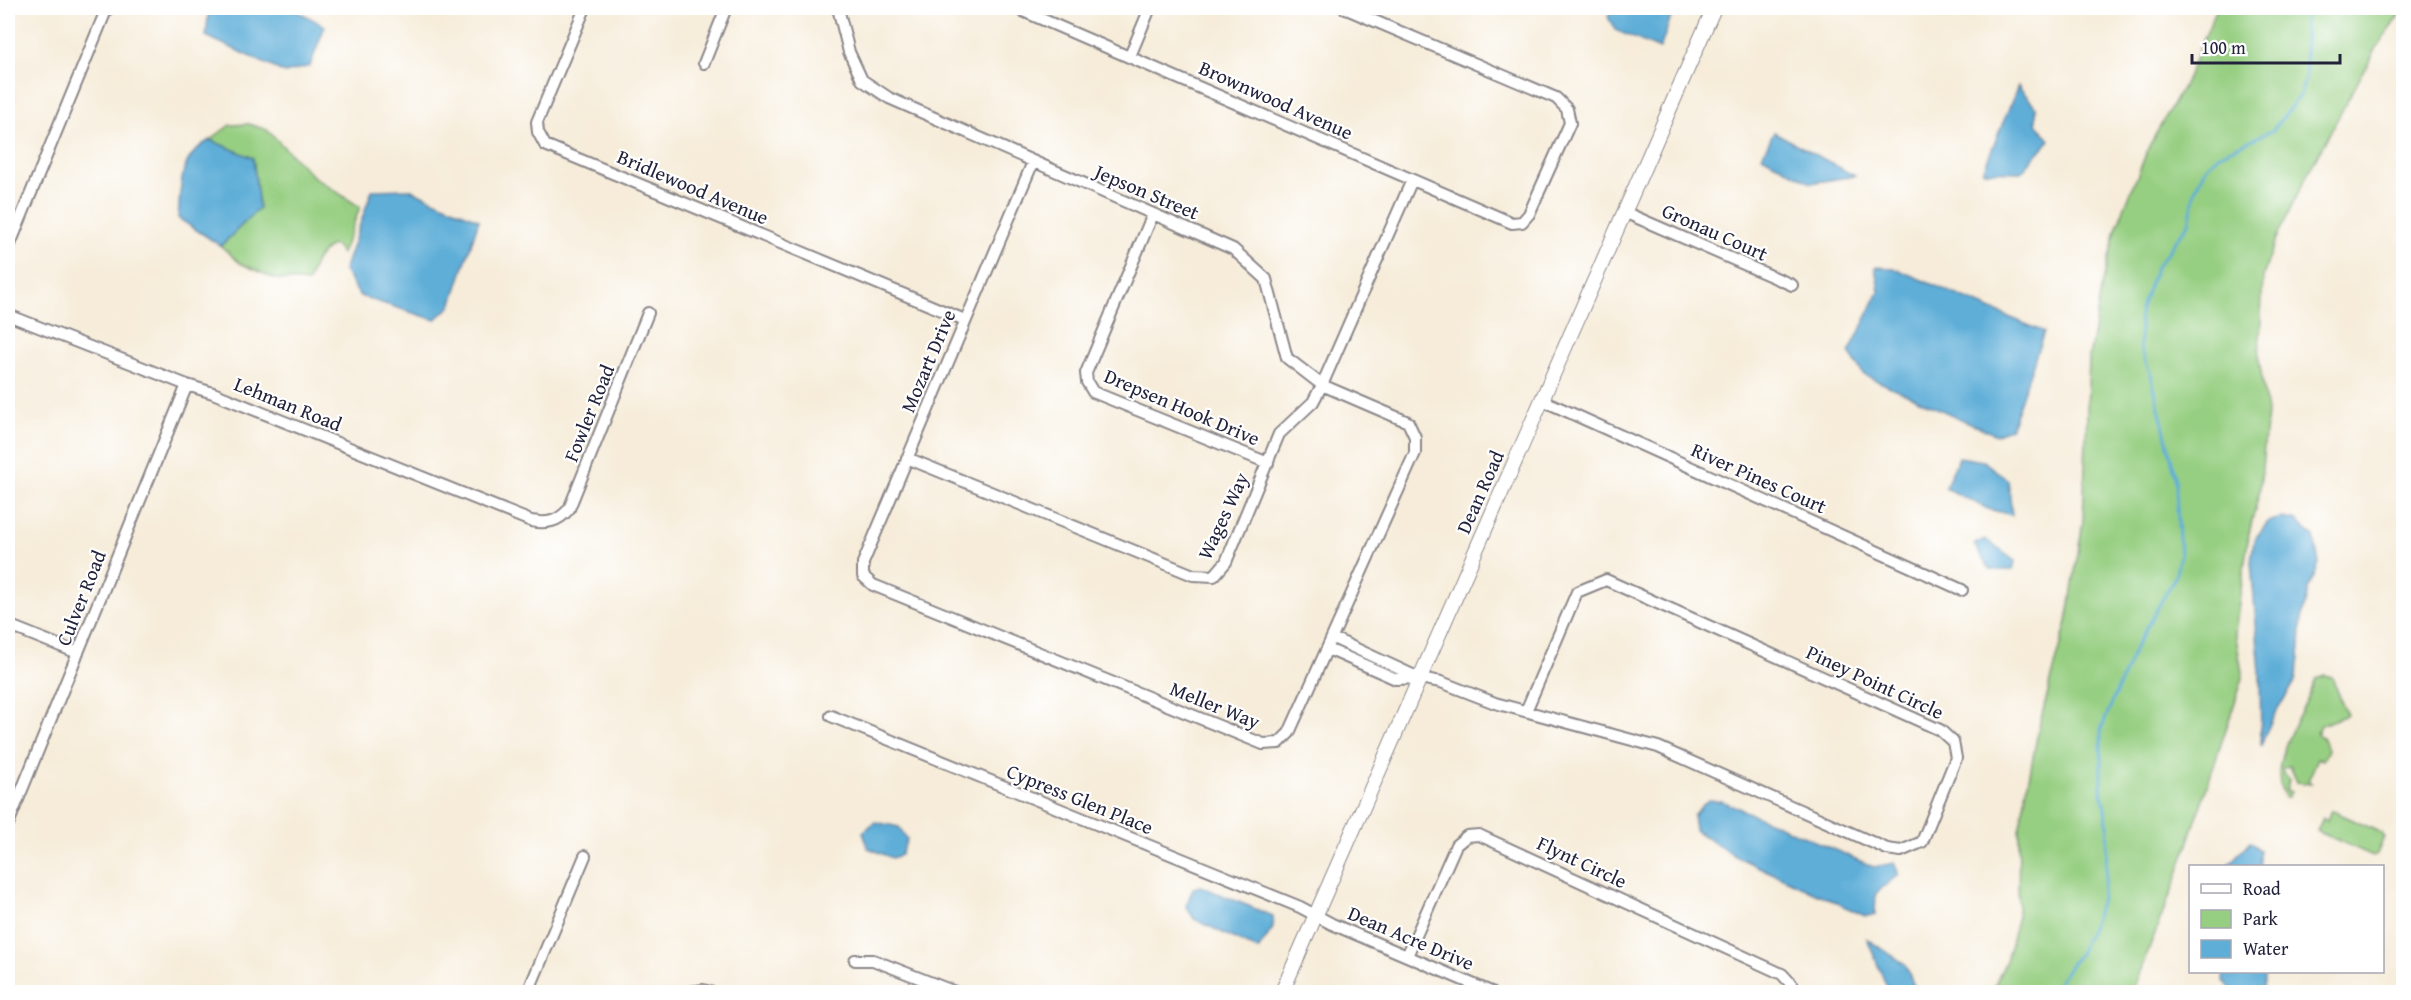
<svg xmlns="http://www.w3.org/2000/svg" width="2411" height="1000" viewBox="0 0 2411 1000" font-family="'Gentium Book Plus',serif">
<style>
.green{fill:#97cf82;stroke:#5c785e;stroke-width:1.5}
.water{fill:#5eaed8;stroke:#40688a;stroke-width:1.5}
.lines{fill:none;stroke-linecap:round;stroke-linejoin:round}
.stream{stroke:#5eaed8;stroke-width:3}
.minor-casing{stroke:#8c878a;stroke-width:14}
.major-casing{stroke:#8c878a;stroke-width:16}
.minor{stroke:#fff;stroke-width:10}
.major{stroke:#fff;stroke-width:14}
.labels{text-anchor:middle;stroke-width:4.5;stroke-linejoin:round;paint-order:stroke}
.street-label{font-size:20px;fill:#22223b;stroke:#fff}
</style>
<rect width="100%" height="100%" fill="#fff"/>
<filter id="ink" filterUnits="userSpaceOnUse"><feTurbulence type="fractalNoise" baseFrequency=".0167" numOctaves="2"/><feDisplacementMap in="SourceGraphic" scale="12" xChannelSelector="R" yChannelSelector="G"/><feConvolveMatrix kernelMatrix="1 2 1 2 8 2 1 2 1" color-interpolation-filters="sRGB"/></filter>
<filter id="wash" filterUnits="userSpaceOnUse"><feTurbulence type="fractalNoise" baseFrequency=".008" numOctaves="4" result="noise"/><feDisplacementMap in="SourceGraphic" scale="24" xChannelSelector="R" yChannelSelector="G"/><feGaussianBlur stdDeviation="1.35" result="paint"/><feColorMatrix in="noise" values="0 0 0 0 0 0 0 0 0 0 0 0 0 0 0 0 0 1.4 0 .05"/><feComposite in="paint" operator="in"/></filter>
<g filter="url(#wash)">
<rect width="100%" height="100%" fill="#f6ecd9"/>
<!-- green -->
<path class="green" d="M2217,8H2404L2376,49L2311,167L2275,241L2263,276L2259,359L2267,412L2260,490L2249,533L2235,632L2243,678L2176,880L2132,992H1992L2007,958L2018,916L2019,830L2039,726L2067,622L2083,521L2089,358L2101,290L2116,229L2150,144L2185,83Z
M249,124L267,130L314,177L360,207L342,254L337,247L332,245C317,254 313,266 308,282L275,279L240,263L221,246L259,207L253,158L210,140L230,125Z
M2324,675L2332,677L2347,715L2321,725L2317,734L2322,737L2328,750L2323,760L2318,758L2308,781L2311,784L2297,782L2290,766L2283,768L2284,774L2289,780L2286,790L2291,792L2288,797H2285C2264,763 2305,711 2316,679Z
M2331,810L2382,833L2384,837L2377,854L2373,856L2317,831L2323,818L2327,820Z"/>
<!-- water -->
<path class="water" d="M209,8H292L325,26L310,66L285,73L206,36Z
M1612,8H1674L1660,49L1615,30L1608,17Z
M2018,86L2036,107V123L2050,140L2021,172L1983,171Z
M1774,132L1855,176L1811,183L1762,156Z
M210,140L253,158L259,208L221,246L178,218C181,186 178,157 210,140Z
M409,189L479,220L451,306L435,320L360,296L344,271L372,190Z
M1875,267L1894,268L2044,332L2011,428L1996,435L1864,375L1849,353L1879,291Z
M1959,457L1983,461L2008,480L2012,515L1988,509L1945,488Z
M2281,518L2295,520L2314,537L2319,564L2308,590L2302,617L2299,659L2295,682L2272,719L2261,746L2260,672L2251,562L2254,540L2268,522Z
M1985,539L2015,561L2013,570H1990L1974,544Z
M1708,800L1722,801L1874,867L1894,863L1899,874L1876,893L1875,915L1865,916L1733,855L1695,830L1693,815Z
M875,822L899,827L907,839L901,855L892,858L868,848L863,832Z
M2250,842L2260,850V866H2227Z
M1200,886L1273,916V928L1258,950L1194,919L1186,906L1193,888Z
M1867,939L1905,964L1914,986L1911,992H1885L1887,987Z
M2224,972H2264V990L2261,992H2234L2223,980Z"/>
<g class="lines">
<!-- stream -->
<path class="stream" d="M2051,992L2080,952L2097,914L2105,880L2108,827L2101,786V729L2135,648L2175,577L2180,555L2175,474L2151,375L2140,348V311L2155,269L2189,223L2195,190L2206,167L2218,155L2273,130L2300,95L2306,76L2305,20L2310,8"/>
</g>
</g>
<g filter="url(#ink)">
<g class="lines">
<defs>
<path id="minor" d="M585,8L537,122L538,132L545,145L965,320
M838,8L849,52L862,80L889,98L1233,249L1266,279L1287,358L1322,385L1408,422L1415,437V453L1289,733L1279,743L1263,744L873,585L863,576V563L1033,162
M1016,8L1512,223L1522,222L1529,214L1570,123L1567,109L1556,98L1344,8
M1130,56L1150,8
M704,63L726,8
M1624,212L1792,285
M1153,214L1086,373L1087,382L1093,392L1268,463
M8,249L107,8
M8,315L187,385L213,393L531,521C547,524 558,522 569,509L648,313
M1542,400L1962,590
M907,458L1193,575L1214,576L1226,562L1279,434L1313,402L1322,385L1412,180
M8,625L78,653
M1333,638L1417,677
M1328,649L1396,679L1420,678L1441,682L1495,703L1658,747L1887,849L1901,851L1922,842L1956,758L1953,742L1940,730L1606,580L1577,592L1526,711
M831,716L1300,907L1332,924L1491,992
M8,824L187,385
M1407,956L1456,845L1467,836L1479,835L1782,974L1793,986L1794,992
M855,960H873L955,992
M528,992L585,856
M689,992L703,990L710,992"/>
<path id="major" d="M1282,992L1714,8"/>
</defs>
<!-- minor casing -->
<use href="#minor" class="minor-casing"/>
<!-- major casing -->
<use href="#major" class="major-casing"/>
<!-- minor -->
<use href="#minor" class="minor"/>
<!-- major -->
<use href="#major" class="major"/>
</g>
</g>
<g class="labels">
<!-- street labels -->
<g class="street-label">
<text transform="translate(1276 100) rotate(24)" y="7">Brownwood Avenue</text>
<text transform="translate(693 187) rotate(23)" y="7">Bridlewood Avenue</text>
<text transform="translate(1147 192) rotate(23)" y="7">Jepson Street</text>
<text transform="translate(1715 232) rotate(24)" y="7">Gronau Court</text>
<text transform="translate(928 361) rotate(-67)" y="7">Mozart Drive</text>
<text transform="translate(288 404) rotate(22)" y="7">Lehman Road</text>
<text transform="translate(1182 407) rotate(23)" y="7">Drepsen Hook Drive</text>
<text transform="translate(589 413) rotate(-68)" y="7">Fowler Road</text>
<text transform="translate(1759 478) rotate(24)" y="7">River Pines Court</text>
<text transform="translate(1480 492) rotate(-66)" y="7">Dean Road</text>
<text transform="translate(1223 516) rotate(-65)" y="7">Wages Way</text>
<text transform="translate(81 598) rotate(-68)" y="7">Culver Road</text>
<text transform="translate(1875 682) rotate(25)" y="7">Piney Point Circle</text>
<text transform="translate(1215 705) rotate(22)" y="7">Meller Way</text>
<text transform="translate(1080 799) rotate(22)" y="7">Cypress Glen Place</text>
<text transform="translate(1582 862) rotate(25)" y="7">Flynt Circle</text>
<text transform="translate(1411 938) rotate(23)" y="7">Dean Acre Drive</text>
</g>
</g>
<!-- margin -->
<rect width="2411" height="1000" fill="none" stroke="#fff" stroke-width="30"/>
<!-- legend -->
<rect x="2189" y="865" width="195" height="108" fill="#ffffff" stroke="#a7a7b1" stroke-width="1.5"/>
<rect x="2201" y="884" width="30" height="9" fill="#ffffff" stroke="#a7a7b1" stroke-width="1.5"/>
<text x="2243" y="895" font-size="18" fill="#22223b">Road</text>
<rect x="2201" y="910" width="30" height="18" fill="#97cf82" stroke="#a7a7b1" stroke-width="1.5"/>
<text x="2243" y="925" font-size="18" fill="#22223b">Park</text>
<rect x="2201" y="940" width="30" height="18" fill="#5eaed8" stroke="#a7a7b1" stroke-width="1.5"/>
<text x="2243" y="955" font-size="18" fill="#22223b">Water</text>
<!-- scale -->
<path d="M2192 54v9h148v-9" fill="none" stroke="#22223b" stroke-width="3"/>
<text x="2201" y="54" font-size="18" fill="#22223b" stroke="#ffffff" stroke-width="4.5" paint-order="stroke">100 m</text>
</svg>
